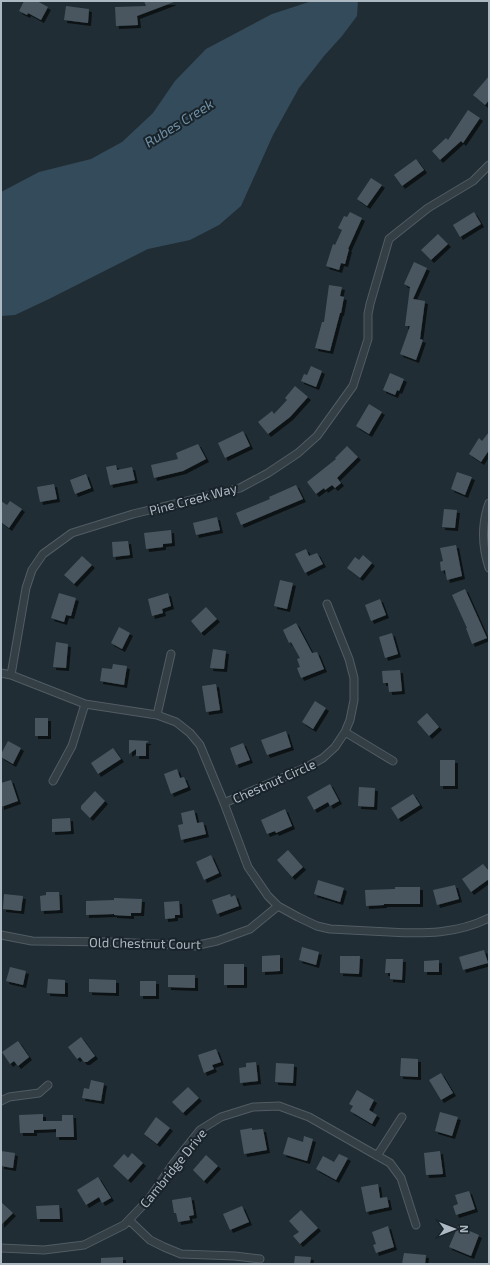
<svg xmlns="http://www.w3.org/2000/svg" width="490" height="1265" viewBox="0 0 490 1265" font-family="'Exo 2',sans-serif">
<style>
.water{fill:#344b5b}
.building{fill:#485760;filter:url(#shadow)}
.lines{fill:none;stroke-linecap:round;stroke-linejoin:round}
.street-casing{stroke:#515c63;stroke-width:9}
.street{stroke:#333e45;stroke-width:7}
.labels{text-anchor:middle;stroke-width:4;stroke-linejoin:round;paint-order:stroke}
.street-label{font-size:13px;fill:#adb9c2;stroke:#19232a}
.water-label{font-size:14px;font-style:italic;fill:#6f90a5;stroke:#19232a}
</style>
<defs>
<filter id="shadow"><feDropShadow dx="3" dy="3" stdDeviation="0" flood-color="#0009"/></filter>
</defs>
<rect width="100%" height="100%" fill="#202d34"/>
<!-- water -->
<path class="water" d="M312,1H358L357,16L342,36L324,56L299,88L273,135L241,206L219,225L190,240L148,249L49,299L15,315L1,316V192L39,172L91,159L122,142L153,113L175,81L206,49L272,14Z"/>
<!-- building -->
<path class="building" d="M24,1H37L48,7L41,20L28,13L27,15L19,11Z
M144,1L174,2L137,16L138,25L116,26L115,7L146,6Z
M66,6L89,9L88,23L64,20Z
M489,76V100L485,105L473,95Z
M468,110L480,118L463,143L461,141L440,160L432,151L446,138L448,140Z
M416,159L424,170L402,186L394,175Z
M371,178L382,185L367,206L357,199Z
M350,212L362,218L348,249H349L345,264L341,263L339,270L326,266L333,244L335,245L342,230L338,228L344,216L347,217Z
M474,212L481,224L460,237L453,225Z
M438,234L448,244L431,260L421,250Z
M414,262L427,268L413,299L425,301L420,339L423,340L416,360L400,354L410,326H405L410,287L404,284Z
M329,285L342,287L340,296L344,297L341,313H340L330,351L315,348L322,322H324Z
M311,366L322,371L316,387L301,381L304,374L307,375Z
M390,373L404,379L399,391L397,390L395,395L383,390Z
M295,386L308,397L290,417L268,434L258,422L272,411L274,414L287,400L285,398Z
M369,404L382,412L369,434L356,426Z
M243,431L250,446L225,458L218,443Z
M489,432V450L481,462L469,454L479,438L482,441Z
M198,444L206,459L183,471L154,478L151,465L178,459L176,453Z
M347,446L358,457L337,478L341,483L335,488L332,485L325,490L324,488L316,494L307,482L336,459L335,458Z
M116,465L117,470L132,467L135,480L110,485L106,467Z
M457,472L472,477L465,495L451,489Z
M86,474L91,488L75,494L70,480Z
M54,484L57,499L40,502L37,487Z
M296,485L303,499L241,525L236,513L270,499L269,497Z
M1,501L7,505L10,501L22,509L9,528L1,522Z
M444,509L457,510L455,528L442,527Z
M217,517L220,530L196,535L193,523Z
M171,530L172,543L163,544V547L146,549L144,533Z
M128,541L130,555L113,557L112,542Z
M456,545L462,576L447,580L445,570L441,571L440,562L443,561L440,548Z
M306,549L309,556L317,553L323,564L305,573L295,554Z
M363,555L372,563L360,578L347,568L355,557L359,560Z
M82,556L92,565L74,584L64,575Z
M280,580L293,583L287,609L274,606Z
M465,589L487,638L472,644L466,628H467L452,595Z
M59,593L76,598L71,616L66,615L64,622L51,618Z
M168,593L171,606L162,609L163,613L152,616L148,599Z
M380,599L386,615L371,621L365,605Z
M206,607L217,619L201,633L191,621Z
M296,623L312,653L317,652L324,669L301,678L297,668L300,667L297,659L300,658L291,642L289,643L283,630Z
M119,627L130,633L122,649L111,643Z
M392,633L398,654L385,658L379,637Z
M56,642L68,644L66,668L53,667Z
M213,649L226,651L224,669L210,668Z
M113,664L127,666L124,685L100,681L102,668L112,669Z
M400,670L402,691L389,692L388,683H383L382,671Z
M216,684L220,710L206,712L202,686Z
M315,701L326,708L313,729L302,722Z
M427,713L439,727L429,736L417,722Z
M35,718H48V736H35Z
M286,731L291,747L267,755L261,740Z
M129,740L149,741L146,743V756H136V749L129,754Z
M8,741L21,748L13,764L1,757V754Z
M243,743L250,760L236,765L230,748Z
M113,748L121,759L98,774L91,763Z
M440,760H455V786H440Z
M177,769L180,778L184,777L188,787L171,794L164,774Z
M11,780L18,801L1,807V783Z
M330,784L339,801L330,806L328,802L314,810L307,797Z
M359,787L375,788L374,807L358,806Z
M95,791L105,801L90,818L81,809V806Z
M413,794L420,805L398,819L391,808Z
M285,809L292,826L276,833L275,831L267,834L261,820Z
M194,810L197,823L203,822L206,834L181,840L178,825L183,824L181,813Z
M70,818L71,831L52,832V819Z
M288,850L303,867L292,877L277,860Z
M211,855L219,873L204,880L196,862Z
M483,864L489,871V879L471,892L462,879Z
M318,880L344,888L340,902L314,894Z
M455,885L459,899L437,905L433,890Z
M395,887H420V904H384V905L366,906L365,890L395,889Z
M46,892H59L60,910L41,911L40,896L46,895Z
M4,894L23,896L21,911L3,909Z
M230,894L231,897L235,895L239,906L217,914L212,900Z
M114,898L142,899L141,913H131V916L114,915V914L86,915V901L114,900Z
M179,901L180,915H175V918L165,919L164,902Z
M302,947L319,952L316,965L299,960Z
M484,950L488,963L463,970L459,957Z
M280,955V971L262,972V956Z
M340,956H360L359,974L340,973Z
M386,959H403L402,980L390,979V973H385Z
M439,960V972H424V961Z
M224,964H244V985H224Z
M10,967L26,971L23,985L6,981Z
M168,975H195V988L168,987Z
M48,979L65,980V994L47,993Z
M89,979L116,980V993L89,992Z
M140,981H156V996H140Z
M81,1037L95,1056L87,1062H84L80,1057L77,1059L68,1047Z
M18,1041L29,1057L18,1066L14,1061L10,1064L2,1052Z
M216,1049L221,1062L212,1065L214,1069L204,1073L198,1055Z
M401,1058L418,1059V1077L400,1076Z
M256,1062L258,1081L240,1083L239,1068L246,1067V1063Z
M276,1063L294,1064L293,1083L275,1082Z
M441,1073L453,1093L441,1100L429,1080Z
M91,1080L104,1083L101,1101L82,1098L84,1088L89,1089Z
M188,1087L199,1098L183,1113L172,1102Z
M357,1090L374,1100L369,1110L377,1115L372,1124L350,1111L353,1106L349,1104Z
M440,1112L458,1117L452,1136L435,1131Z
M43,1114V1121H62V1115H73L74,1137H56V1129L34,1130V1133H20L19,1115Z
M156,1117L170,1128L157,1144L144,1134Z
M252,1128V1130L263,1129L267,1150L244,1154L240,1130Z
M304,1136L313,1139L307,1161L283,1154L288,1137L303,1142Z
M1,1151L15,1153L13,1168L1,1166Z
M440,1151L443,1174L426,1175L424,1153Z
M132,1153L143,1163L128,1180L113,1166L124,1154L128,1158Z
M339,1154L348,1158L336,1180L316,1169L323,1156L334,1162Z
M206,1155L218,1166L204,1181L193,1170Z
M98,1177L111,1198L102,1203L99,1197L86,1205L77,1190Z
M378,1184L380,1198L387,1197L389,1207L366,1212L361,1187Z
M469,1191L475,1209L456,1215L453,1206L458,1204L455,1195Z
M191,1197L194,1215L189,1216L190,1220L178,1222L176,1213H174L172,1200Z
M1,1202L13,1213L1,1225Z
M59,1205L60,1219H37L36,1206Z
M242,1206L249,1222L230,1230L223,1214Z
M301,1210L318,1228L300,1244L293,1236L299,1232L289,1221Z
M388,1226L394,1247L376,1253L373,1245L376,1244L372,1232Z
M458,1226L479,1235L471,1256L449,1247Z
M404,1253L426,1255L425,1264H402Z
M295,1256L311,1257L310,1264H294Z
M123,1257V1264H101V1258Z"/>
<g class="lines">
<defs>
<path id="street" d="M489,503C481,525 482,546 489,568
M1,673L11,675L85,704L157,715L176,722L190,733L200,745L224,803L248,867L268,896L278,906L298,917L317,926L330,929C350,930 370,931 389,932C424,934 457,934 489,918
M11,675L26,588L32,570L43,554L72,533L133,514L240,488L268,473L298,453L317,436L353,386L368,339V314L370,304L389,239L428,208L473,181L489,165
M157,715L171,654
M345,732L393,761
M53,781L72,746L85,704
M224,803L305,768L323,758L335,747L345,732L350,720L354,700V678L349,659L327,604
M1,935L32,941L113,942L194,946L217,941L250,929L278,906
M1,1101L9,1097L39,1093L48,1085
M377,1156L402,1117
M129,1220L150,1240L164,1247L181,1254L235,1256L260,1259
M1,1248L44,1250L84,1245L124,1225L149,1199L173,1164L200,1130L221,1117L253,1107L279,1106L309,1117L390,1163L401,1178L416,1225"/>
</defs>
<!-- street casing -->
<use href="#street" class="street-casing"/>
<!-- street -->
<use href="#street" class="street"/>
</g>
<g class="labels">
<!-- street labels -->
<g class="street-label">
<text transform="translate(193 499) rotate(-15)" y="5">Pine Creek Way</text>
<text transform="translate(274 781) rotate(-24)" y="5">Chestnut Circle</text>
<text transform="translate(145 943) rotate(1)" y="5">Old Chestnut Court</text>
<text transform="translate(173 1168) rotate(-51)" y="5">Cambridge Drive</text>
</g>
<!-- water labels -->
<g class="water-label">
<text transform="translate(179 123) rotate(-32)" y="5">Rubes Creek</text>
</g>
</g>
<!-- border -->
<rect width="490" height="1265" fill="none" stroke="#adb9c2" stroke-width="4"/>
<!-- north arrow -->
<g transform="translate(454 1229) rotate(90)" stroke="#19232a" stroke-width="3" paint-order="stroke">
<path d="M0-3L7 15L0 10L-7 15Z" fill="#adb9c2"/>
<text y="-6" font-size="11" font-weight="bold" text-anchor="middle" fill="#adb9c2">N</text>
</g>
</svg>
